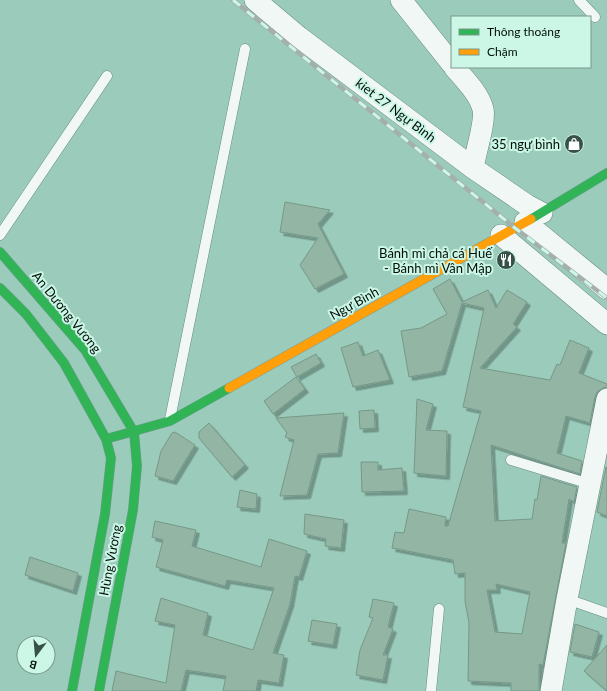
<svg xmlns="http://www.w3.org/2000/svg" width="607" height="691" viewBox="0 0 607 691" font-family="Lato,sans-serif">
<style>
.building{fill:#93b5a4;stroke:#769888;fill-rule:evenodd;filter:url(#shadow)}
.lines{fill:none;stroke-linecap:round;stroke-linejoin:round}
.lane-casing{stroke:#678a7f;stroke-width:11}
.street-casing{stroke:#678a7f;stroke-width:22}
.fast-casing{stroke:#789c9b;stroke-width:10}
.slow-casing{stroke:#789c9b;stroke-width:10}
.lane{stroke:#f0f7f5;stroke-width:10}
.street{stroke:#f0f7f5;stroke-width:21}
.fast{stroke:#30b455;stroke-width:9}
.slow{stroke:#ff9f0a;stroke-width:9}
.rail-casing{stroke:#a5b0ad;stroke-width:4.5}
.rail{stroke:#ccf6e6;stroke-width:3;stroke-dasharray:9;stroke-linecap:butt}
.labels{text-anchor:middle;stroke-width:4;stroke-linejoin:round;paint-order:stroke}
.street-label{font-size:13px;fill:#001009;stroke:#ccf6e6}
.poi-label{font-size:13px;fill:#001009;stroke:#ccf6e6;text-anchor:end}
</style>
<defs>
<filter id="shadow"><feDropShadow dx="3.5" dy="3.5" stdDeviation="0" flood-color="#0004"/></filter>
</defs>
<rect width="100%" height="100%" fill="#9acbbb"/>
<!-- building -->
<path class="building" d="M285,202L330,210L318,224L344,274L315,289L300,265L318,238L280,232Z
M450,279L462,302L488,290L496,308L507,290L527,302L513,324L517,327L480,368L550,380L557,364L560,365L570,340L589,348L579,373L607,384V387L603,388L598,391L595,396L590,423L566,416L557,453L582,461L580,474L491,445L495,521L532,519L535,499L537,500L541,476L577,487L574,502L569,499L562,543H566L543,665L539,664V691H511V683L468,681L469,623L465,601V573L455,574L453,560L392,548L395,532L404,533L409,509L446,517L445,526H448L481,411L463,407L484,308L462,303L442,371L409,377L401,331L421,328L447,314L433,289ZM496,584L530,592L522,634L495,632L487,590H497Z
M358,342L363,356L378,350L390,380L353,387L341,348Z
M316,354L321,363L297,377L291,367Z
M296,377L305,389L273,414L264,401Z
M417,399L433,404L426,430L447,431L446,476L414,473Z
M374,410L375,428L360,429L359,411Z
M344,413L338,453L318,454L307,495L280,496L294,440L285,437L287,433L276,418Z
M209,423L245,465L232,477L199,438V432Z
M175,432L195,445L173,481L155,476L161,451L172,433Z
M361,462H378V470L402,468L404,491L362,492Z
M606,467L607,468V516L597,512Z
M240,490L257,494L256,509L237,507Z
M305,514L344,520L341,548L325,546L326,539L304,534Z
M155,521L196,530L192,546L261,567L269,539L307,551L299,577L295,576L290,604L273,653L284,655L279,683L258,680L256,691H223L226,676L186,670L181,691H112L116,671L166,683L175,625L155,621L161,598L208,613L203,635L253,650L274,588L227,580L225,586L156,567L163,540L152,537Z
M30,557L78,573L73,591L25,575Z
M373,599L394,603L388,627L393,629L383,655H388L383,680L356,675L360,650L373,618L369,617Z
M312,620L337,624L333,645L308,641Z
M575,624L599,632L592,657L570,652Z
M607,645V691L584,671Z"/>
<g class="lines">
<defs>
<path id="lane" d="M579,0L595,17
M0,235L107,76
M170,419L245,49
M511,460L590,484
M567,599L607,613
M431,691L439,609"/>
<path id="street" d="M255,0L299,37L473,168L527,205L542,213
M401,0L452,64
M454,67C464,79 479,93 483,109C486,121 475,154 473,168
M525,222L607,289
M501,235L607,324
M551,691L567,599L607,399"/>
<path id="fast" d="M531,219L607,173
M0,252L85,350L134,432
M0,288L26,314L64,363L106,439
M72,691L105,514L111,458L106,439L170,421L229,388
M99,691L133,510L137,466L134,432"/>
<path id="slow" d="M229,388L531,219"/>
</defs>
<!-- lane casing -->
<use href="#lane" class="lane-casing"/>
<!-- street casing -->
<use href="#street" class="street-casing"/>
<!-- fast casing -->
<use href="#fast" class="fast-casing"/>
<!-- slow casing -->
<use href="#slow" class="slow-casing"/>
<!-- lane -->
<use href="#lane" class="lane"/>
<!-- street -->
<use href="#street" class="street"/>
<!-- fast -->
<use href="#fast" class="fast"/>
<!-- slow -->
<use href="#slow" class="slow"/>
<defs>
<path id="rail" d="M233,0L515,228L607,298"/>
</defs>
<!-- rail casing -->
<use href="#rail" class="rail-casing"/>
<!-- rail -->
<use href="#rail" class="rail"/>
</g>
<!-- icons -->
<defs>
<symbol id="shop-disc" viewBox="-11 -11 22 22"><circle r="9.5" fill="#365147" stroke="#ccf6e6"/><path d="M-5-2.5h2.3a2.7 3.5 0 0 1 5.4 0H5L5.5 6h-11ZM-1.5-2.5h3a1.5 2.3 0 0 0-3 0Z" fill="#fff"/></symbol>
<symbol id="restaurant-disc" viewBox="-11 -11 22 22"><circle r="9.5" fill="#365147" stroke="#ccf6e6"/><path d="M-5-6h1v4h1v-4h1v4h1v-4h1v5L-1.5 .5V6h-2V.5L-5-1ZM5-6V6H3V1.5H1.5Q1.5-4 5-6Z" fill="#fff"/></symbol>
</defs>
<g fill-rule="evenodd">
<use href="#shop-disc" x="563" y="133" width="22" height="22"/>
<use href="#restaurant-disc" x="495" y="249" width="22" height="22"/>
</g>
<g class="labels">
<!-- street labels -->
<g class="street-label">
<text transform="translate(396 110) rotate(37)" y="5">kiet 27 Ngự Bình</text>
<text transform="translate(354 303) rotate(-29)" y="5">Ngự Bình</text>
<text transform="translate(67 312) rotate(51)" y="5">An Dương Vương</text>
<text transform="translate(110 560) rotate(-79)" y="5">Hùng Vương</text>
</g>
<!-- poi labels -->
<g class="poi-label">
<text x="560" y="149">35 ngự bình</text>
<text x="492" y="258">Bánh mì chả cá Huế<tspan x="492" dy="15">- Bánh mì Vân Mập</tspan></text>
</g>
</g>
<!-- legend -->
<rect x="451" y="16" width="140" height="52" fill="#ccf6e6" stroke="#7a9a8e"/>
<rect x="459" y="29" width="20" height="6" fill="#30b455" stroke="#7a9a8e"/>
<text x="487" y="36" font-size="12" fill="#001009">Thông thoáng</text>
<rect x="459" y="49" width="20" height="6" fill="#ff9f0a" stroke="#7a9a8e"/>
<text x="487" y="56" font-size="12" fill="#001009">Chậm</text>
<!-- north arrow -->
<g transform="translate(36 655) rotate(196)"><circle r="19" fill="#ccf6e6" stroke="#7a9a8e"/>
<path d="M0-3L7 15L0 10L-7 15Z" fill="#365147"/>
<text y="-6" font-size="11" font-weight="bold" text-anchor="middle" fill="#001009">B</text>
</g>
</svg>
